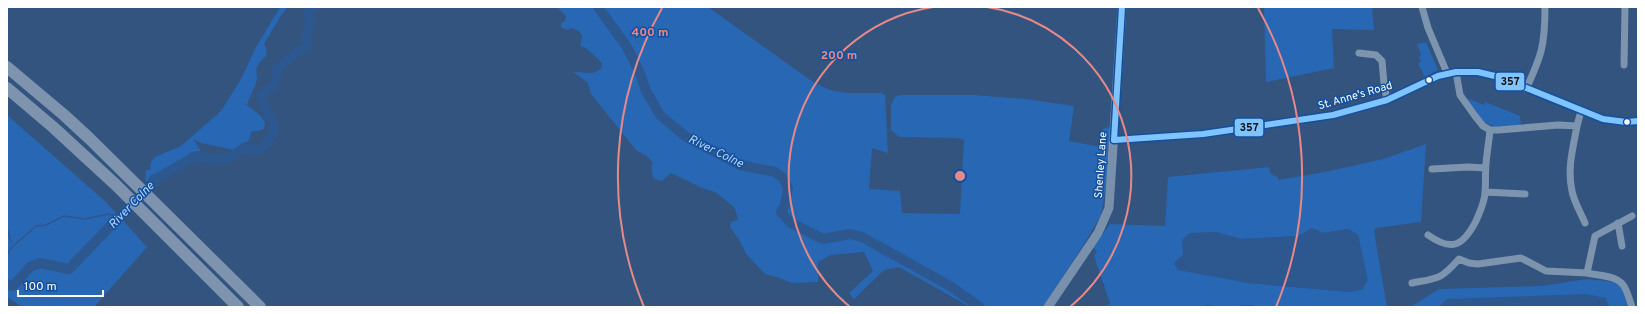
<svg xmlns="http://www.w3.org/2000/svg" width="1645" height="314" viewBox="0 0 1645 314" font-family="Overpass,sans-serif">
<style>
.green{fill:#2867b4;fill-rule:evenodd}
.water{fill:#2c588f}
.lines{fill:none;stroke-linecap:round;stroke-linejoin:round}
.stream{stroke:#2c588f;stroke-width:1.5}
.river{stroke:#2c588f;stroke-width:10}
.street{stroke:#7d94af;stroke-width:7}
.secondary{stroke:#7890ac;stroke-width:9}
.highway{stroke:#7d93ae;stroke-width:12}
.bus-1-casing{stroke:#13509e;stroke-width:9}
.bus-1{stroke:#80c4ff;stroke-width:6}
.ring{fill:none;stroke:#e88989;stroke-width:2}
.bus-dot{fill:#fff;stroke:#13509e;stroke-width:1.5}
.labels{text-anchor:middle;stroke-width:3;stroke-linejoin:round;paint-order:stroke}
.street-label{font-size:11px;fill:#fff;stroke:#13509e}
.water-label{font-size:12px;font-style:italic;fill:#b7d6fa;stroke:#13509e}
.centre{fill:#e88989;stroke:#13509e;stroke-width:2}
.ring-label{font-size:12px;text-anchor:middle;font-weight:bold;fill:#e88989;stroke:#13509e;stroke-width:3;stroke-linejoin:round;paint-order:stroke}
.line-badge{stroke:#13509e;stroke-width:1.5}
.pale-badge-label{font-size:11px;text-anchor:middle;font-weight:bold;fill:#111}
</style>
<rect width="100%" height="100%" fill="#32547e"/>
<!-- green -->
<path class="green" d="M281,7H288L282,14L264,44C271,58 262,57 258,65C255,70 257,74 257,78C257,84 249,98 247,105L260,115L265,122L264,129L258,131H252L249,140L239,151L201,143L193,139L201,151L192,152L156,176L152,174L147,182L145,180L146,170H150L151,162L155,157L181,146L221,111L241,79L255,49L277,12Z
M557,7H708L813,82L830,90L847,93H882L885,95L888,153L872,148L869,189L900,191L902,213L960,214L964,140L957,138L899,137L891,130V105L895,97L900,95H974L1025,99L1074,106L1069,141L1101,147L1103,129L1108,127L1110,129L1106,186L1101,215L1083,246L1043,307H970L899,267L884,270L854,299L849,293L873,271L864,252L831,255L818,262V282L792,283L777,277L765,274L747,255L738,238L730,227L731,222L738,220L735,208L717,193L700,187L671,173L662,181L654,179L651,167L653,163L648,157L636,150L591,94L588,83L573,72L593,73L601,69L602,63L586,48L580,46L582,36L579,31L571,28L567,30L561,27V23L565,21L566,16Z
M1264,7H1372L1374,30L1332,29L1334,68L1266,82Z
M1426,42L1438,70L1425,77L1418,63L1421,62L1419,57L1421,55L1417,44Z
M1467,98L1484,105L1485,102L1520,116L1521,126C1500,127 1489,131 1475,112C1472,107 1469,104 1467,98Z
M7,115L106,202L147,247L94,307H22L7,297Z
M1426,144L1421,222L1376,228L1374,231L1387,307H1254L1252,305L1219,307L1206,305L1204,307H1107L1110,303L1094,256L1097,251L1093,248L1110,224L1165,226L1168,177L1269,167C1270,174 1271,175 1278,177V180L1325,172L1383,159ZM1312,228L1323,233L1348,229L1358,235L1361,252L1351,292L1248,283L1174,263L1183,255L1215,232L1241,239L1299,236Z
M1587,279L1615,282L1624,289L1628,307H1609L1606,298L1448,299L1439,307H1408L1412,306L1439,289L1542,286Z"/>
<!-- water -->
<path class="water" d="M1312,228L1323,233L1348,229L1358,235L1368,280L1363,289L1351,292L1248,283L1178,270L1174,264L1183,255L1182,240L1189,233L1215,232L1241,239L1299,236Z
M1586,294L1606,298L1609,307H1439L1447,299Z"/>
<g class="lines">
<!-- stream -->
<path class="stream" d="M7,228L11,242
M7,255L12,247L36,226L46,225L64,216L85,219L108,214L121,217"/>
<!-- river -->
<path class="river" d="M598,7L627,47L640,73L646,91L660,115L685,136L740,165L775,172L783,178L788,188L785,205L781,212L791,223L823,239L850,234L862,237L950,286L980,307
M7,284L13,286L30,267L40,263L69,269L156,179L196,156C217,161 228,162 245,147L255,151L262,149C266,143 272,136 274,130C277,123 261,107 261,95L274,85L277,69L300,50L307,48V31L311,23L308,14L314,7"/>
<!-- street -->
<path class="street" d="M1422,7L1428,28L1447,73
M1359,53L1376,55L1382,61L1384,84L1387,100
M1624,65L1625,7
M1456,72L1460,95L1475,116L1483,126L1490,130H1499L1558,125L1577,126L1581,111
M1526,89C1542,55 1545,44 1545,7
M1577,126C1573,148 1567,169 1572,191C1574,202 1581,213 1585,223
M1114,140L1203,134L1302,120L1333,115L1387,100L1438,76L1456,72H1478L1499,77L1603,119L1626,122L1638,121
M1432,169L1468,167L1485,168
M1485,192L1525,194
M1618,223L1622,246
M1428,235C1452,252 1463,246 1476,221C1480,211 1485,202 1485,192C1486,182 1485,173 1486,164C1487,152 1489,141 1490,130
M1587,273C1600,276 1619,275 1625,288C1628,294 1630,301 1632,307
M1412,283C1439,278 1440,280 1459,259L1469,263L1478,264L1521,258L1546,271L1587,273L1595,236L1632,216"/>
<!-- secondary -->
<path class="secondary" d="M1048,307L1098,233L1109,208L1122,7"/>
<!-- highway -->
<path class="highway" d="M7,67L64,115L90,139L260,307
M7,88L53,127L116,185L238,307"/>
<defs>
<path id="bus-1" d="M1114,140L1203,134L1333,115L1387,100L1438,76L1456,72H1478L1499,77L1603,119L1626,122L1638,121
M1114,140L1122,7"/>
</defs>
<!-- bus-1 casing -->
<use href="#bus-1" class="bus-1-casing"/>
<!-- bus-1 -->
<use href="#bus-1" class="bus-1"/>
</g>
<!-- distance rings -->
<g class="ring">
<path d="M850 307A171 171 0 0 1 933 7M987 7A171 171 0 0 1 1070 307"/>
<path d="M644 307A342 342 0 0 1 662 8M1258 8A342 342 0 0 1 1276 307"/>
</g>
<!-- markers -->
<g class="bus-dot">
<circle cx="1429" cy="80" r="3.5"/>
<circle cx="1627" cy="122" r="3.5"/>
</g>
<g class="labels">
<!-- street labels -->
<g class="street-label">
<text transform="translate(1355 95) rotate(-16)" y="4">St. Anne's Road</text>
<text transform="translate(1100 165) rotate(-86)" y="4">Shenley Lane</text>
</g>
<!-- water labels -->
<g class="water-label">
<text transform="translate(716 151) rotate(26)" y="4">River Colne</text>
<text transform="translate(131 205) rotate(-46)" y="4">River Colne</text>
</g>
</g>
<circle cx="960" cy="176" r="6" class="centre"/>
<g class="ring-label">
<text x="650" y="36">400 m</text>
<text x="839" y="59">200 m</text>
</g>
<g class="line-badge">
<rect x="1495" y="72" width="30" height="19" rx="4" fill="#80c4ff"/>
<rect x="1234" y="118" width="30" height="19" rx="4" fill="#80c4ff"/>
</g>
<g class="pale-badge-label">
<text x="1510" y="85">357</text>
<text x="1249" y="131">357</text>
</g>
<!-- border -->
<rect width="1645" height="314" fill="none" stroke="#ffffff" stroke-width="16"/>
<!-- scale -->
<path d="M18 290v6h85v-6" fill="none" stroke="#ffffff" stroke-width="2"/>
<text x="24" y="290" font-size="12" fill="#ffffff" stroke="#13509e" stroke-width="3" paint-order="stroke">100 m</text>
</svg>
